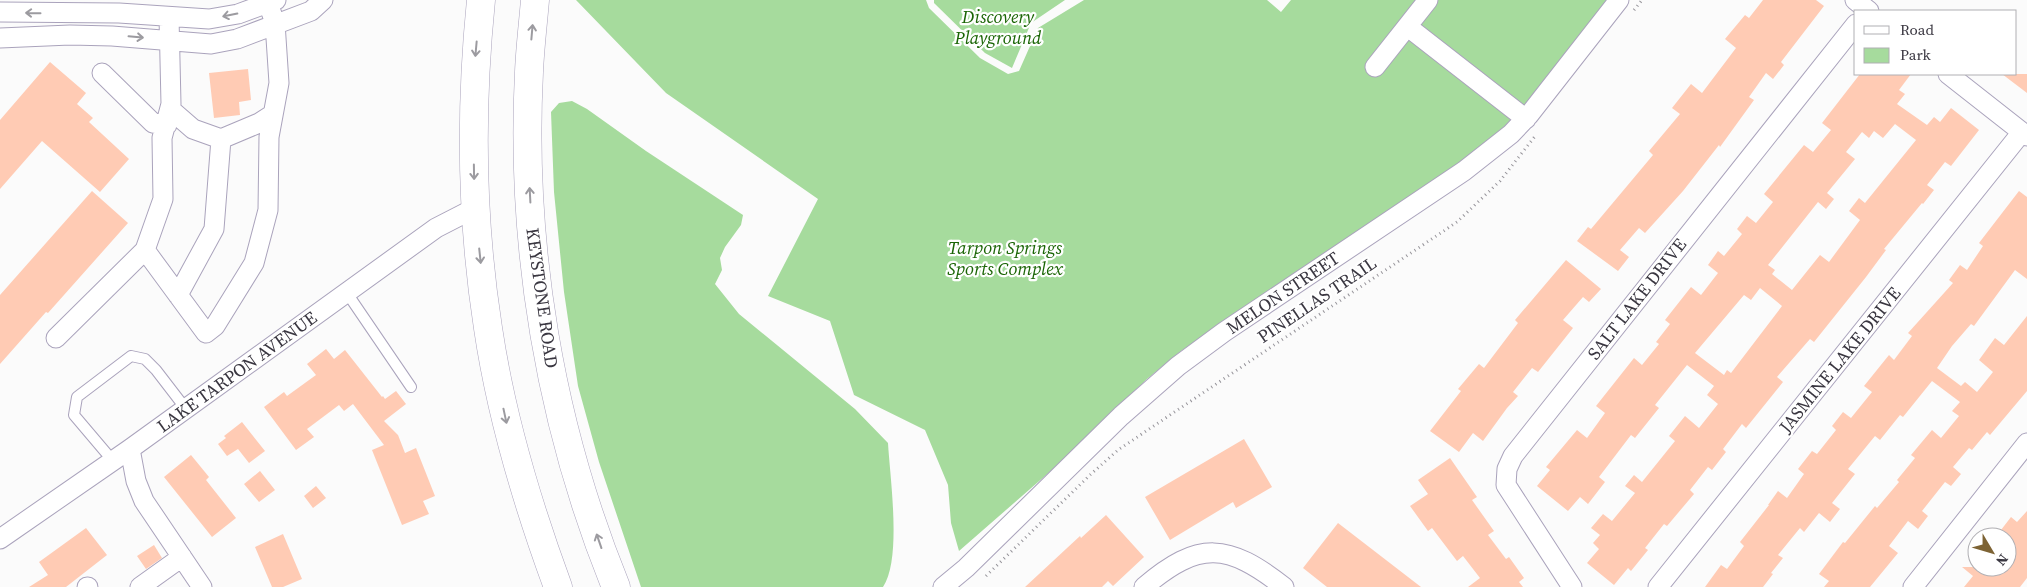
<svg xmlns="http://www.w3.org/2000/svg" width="2027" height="587" viewBox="0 0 2027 587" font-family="'Source Serif 4',serif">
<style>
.green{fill:#a6db9d}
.building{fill:#ffcbb4;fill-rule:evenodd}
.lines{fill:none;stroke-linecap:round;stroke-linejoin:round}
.lane-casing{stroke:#aaa3bc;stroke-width:12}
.street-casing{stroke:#aaa3bc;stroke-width:21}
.secondary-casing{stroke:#aaa3bc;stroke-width:29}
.path{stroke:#96949a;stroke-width:3;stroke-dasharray:1 4;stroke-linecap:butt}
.lane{stroke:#fff;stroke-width:10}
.street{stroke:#fff;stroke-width:19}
.secondary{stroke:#fff;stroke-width:28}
.oneway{stroke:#9c9ba0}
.labels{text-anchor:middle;stroke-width:4.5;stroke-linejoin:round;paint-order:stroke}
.park-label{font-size:18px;font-style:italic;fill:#1a6505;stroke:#fff}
.street-label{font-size:18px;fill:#3a3741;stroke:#fff}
</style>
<rect width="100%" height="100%" fill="#fbfbfb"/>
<!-- green -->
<path class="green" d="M576,0H926L929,8L980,58L1008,74L1019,71L1038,28L1084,0H1267L1281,12L1291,0H1607L1522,109L1505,127L1469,156L1181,351L1147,379L1053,469L959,551L951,523L948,485L925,430L854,395L830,321L768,296L818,199L666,93Z
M934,0H1065L1031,23L1012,68L985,53L934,3Z
M572,101L587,109L646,151L743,215L741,225L725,247L720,258L722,270L715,284L739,314L855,409L888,443C890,478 902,559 883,587H641L599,462L578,386L564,292L554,192L551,112L559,103Z"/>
<!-- building -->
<path class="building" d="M1763,0H1816L1824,6L1781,62L1784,65L1773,79L1766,73L1749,97L1754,100L1720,147L1719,145L1683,191L1645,233L1639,228L1620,250L1629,257L1618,271L1577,241L1588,227L1591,229L1653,155L1649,151L1680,114L1672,108L1691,84L1702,93L1736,48L1725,39L1745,15L1749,18Z
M50,62L86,93L77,104L93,118L89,122L129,159L100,192L42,141L0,189V120Z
M248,69L251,100L239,102L240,115L214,118L209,73Z
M1860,74H1911L1899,90L1905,94L1897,104L1927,125L1934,117L1940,122L1951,108L1979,130L1951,166L1945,162L1927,185L1934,190L1923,204L1922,203L1884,249L1886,250L1866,277L1814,342L1810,339L1777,377L1783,382L1746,428L1742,424L1723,449L1726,452L1712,470L1708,467L1690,490L1694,494L1667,526L1664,524L1645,548L1648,550L1631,571L1628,568L1614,585L1587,563L1599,549L1593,543L1600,535L1591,528L1603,514L1612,521L1635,493L1625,486L1634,475L1642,482L1675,441L1669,436L1685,416L1699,428L1718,404L1707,395L1714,386L1687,365L1655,405L1659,408L1635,438L1631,435L1599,477L1605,482L1588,504L1580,497L1568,511L1537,486L1550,470L1546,467L1577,430L1587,438L1605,413L1596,406L1634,358L1642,365L1659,344L1656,342L1670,324L1665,320L1691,287L1701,295L1718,273L1708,265L1718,251L1724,256L1742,234L1737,229L1747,216L1756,223L1773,202L1764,194L1804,145L1813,152L1831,130L1822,123ZM1895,124L1916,140L1865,203L1859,198L1849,211L1860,220L1829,262L1820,255L1792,290L1772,274L1775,270L1768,265L1818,202L1826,209L1834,199L1827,193L1855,159L1846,152L1862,132L1869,138L1874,131L1883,138ZM1760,288L1782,306L1731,373L1727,370L1724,375L1695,353L1744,295L1751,300Z
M2002,74H2027V93Z
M92,191L128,223L48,313L46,312L0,364V295Z
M2019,191L2027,197V279L2015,270L1974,326L1971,324L1952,346L1937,368L1961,386L1965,382L1977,392L1993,372L1979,360L1995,338L2004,345L2027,316V391L1990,435L1987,432L1972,450L1969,448L1953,467L1961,474L1951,486L1945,482L1922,511L1928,516L1918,529L1908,521L1889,546L1898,553L1870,587H1824L1829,581L1819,574L1843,542L1845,543L1875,506L1877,508L1899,482L1897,480L1915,458L1911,455L1932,430L1941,438L1959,416L1952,411L1960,402L1932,381L1903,417L1900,415L1880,440L1875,436L1848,469L1855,474L1832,503L1840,509L1830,522L1819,513L1804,532L1800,528L1778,555L1783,558L1771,573L1773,574L1763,587H1705L1721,565L1727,569L1744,546L1740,542L1769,505H1768L1778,491L1787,498L1804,474L1798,469L1812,451L1817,454L1836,430L1832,426L1843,412L1851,418L1872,392L1864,386L1889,355L1894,360L1912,336L1908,333L1953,283L1949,280L1960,265L1967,270L1983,246L1979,243Z
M1566,260L1601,289L1589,302L1583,297L1563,320L1573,328L1538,372L1532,368L1513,392L1518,396L1507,408L1483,441L1473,433L1459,452L1430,431L1461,391L1458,389L1479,364L1484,368L1518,323L1515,320Z
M326,349L334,359L345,350L382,397L383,396L385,399L396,391L406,404L384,421L398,435L405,453L416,448L435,496L423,501L429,514L402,525L372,450L384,445L353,404L344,411L339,405L307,429L314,437L296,450L264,407L284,392L287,396L316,375L307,364Z
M242,422L265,451L249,463L238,449L227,456L218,444L226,438L224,436Z
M1244,439L1272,487L1236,508L1233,502L1170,540L1145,497Z
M191,455L209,477L206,480L236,518L212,537L164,477Z
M1450,458L1477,497L1472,500L1494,531L1488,535L1506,559L1509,557L1524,578L1519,582L1523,587H1468L1480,578L1463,556L1457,561L1432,528L1428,531L1410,506L1428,494L1418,480Z
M260,471L275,490L259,502L244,484Z
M316,486L326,498L313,508L304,496Z
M2027,511V578L2020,587H1964L1973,576L1962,567H2007V536L2001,530L2011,517L2017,522Z
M1106,515L1144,557L1113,586L1108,581L1102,587H1025L1080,536L1081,538Z
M1338,523L1421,587H1327L1303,568Z
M86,528L107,555L66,587H29L48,575L39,562Z
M283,534L302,579L283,587H272L255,547Z
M154,545L162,558L146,569L137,556Z"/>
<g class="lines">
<defs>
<path id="lane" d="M347,293L411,387
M113,461L74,415L77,397L131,356L145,359L156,370L186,409"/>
<path id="street" d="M1855,0L1869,11
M0,12L119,13L209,19L238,14L276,0
M169,17L171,104L162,138L163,199L145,250L206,333L215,326L254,263L268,210L269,137L279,83L275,23L268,3
M1408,27L1526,119
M0,38L70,35L112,36L211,44L237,39L311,11L323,0
M1375,67L1428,0
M102,73L153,123L167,125
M1948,74L2027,136
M170,109L193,129L221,139L259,123L273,114
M178,295L214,229L221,139
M56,338L145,250
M130,449L136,481L144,501L202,587
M0,539L130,449L436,228L475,208
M87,587H88
M140,587L182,557
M943,587L966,568L1121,416L1178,366L1224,332L1464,171L1511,134L1529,115L1619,0
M1144,587C1199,540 1228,543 1284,587
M1572,587L1506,485L1507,469L1513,456L1856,24
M1658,587L2022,132
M1913,587L2027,443"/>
<path id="secondary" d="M481,0C470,109 471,219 488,328C501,416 527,503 558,587
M535,0C533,24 530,48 529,72C520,247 550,425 616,587"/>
</defs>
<!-- lane casing -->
<use href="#lane" class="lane-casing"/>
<!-- street casing -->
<use href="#street" class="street-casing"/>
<!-- secondary casing -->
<use href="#secondary" class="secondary-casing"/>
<!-- path -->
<path class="path" d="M1634,10L1642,0
M986,576L1090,475L1118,450L1457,222L1500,181L1536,135"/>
<!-- lane -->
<use href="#lane" class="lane"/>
<!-- street -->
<use href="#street" class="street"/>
<!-- secondary -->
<use href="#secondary" class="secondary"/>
</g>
<!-- one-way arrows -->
<defs><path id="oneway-shaft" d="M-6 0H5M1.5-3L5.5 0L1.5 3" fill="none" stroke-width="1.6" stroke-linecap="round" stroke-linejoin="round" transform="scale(1.25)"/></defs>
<g class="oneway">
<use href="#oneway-shaft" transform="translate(33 13) rotate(-179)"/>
<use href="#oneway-shaft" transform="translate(230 15) rotate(169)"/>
<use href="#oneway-shaft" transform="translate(532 32) rotate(-85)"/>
<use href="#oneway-shaft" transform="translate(136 37) rotate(5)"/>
<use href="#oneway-shaft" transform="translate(476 49) rotate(95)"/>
<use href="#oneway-shaft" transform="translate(474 172) rotate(89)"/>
<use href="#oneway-shaft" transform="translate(530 195) rotate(-93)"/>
<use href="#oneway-shaft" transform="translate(480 256) rotate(84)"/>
<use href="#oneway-shaft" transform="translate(505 416) rotate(78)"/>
<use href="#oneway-shaft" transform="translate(599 541) rotate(-109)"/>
</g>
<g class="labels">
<!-- park labels -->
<g class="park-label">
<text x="998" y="23">Discovery<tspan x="998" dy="21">Playground</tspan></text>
<text x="1005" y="254">Tarpon Springs<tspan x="1005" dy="21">Sports Complex</tspan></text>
</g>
<!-- street labels -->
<g class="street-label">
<text transform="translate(1283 293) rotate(-34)" y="6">MELON STREET</text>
<text transform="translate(542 298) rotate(82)" y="6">KEYSTONE ROAD</text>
<text transform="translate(1637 299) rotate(-52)" y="6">SALT LAKE DRIVE</text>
<text transform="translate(1317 300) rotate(-34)" y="6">PINELLAS TRAIL</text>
<text transform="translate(1840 360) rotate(-51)" y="6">JASMINE LAKE DRIVE</text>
<text transform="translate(237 372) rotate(-36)" y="6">LAKE TARPON AVENUE</text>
</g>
</g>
<!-- legend -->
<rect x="1854" y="10" width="162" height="65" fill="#ffffff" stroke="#b0afb3"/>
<rect x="1864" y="26" width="25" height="8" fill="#ffffff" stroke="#b0afb3"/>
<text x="1900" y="35" font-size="15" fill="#3a3741">Road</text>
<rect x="1864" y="48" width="25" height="15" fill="#a6db9d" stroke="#b0afb3"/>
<text x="1900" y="60" font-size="15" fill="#3a3741">Park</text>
<!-- north arrow -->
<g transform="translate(1992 552) rotate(128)"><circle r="24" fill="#ffffff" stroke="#b0afb3"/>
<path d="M0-4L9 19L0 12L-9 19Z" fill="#7d6334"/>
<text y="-8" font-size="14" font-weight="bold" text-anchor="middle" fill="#3a3741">N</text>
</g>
</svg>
